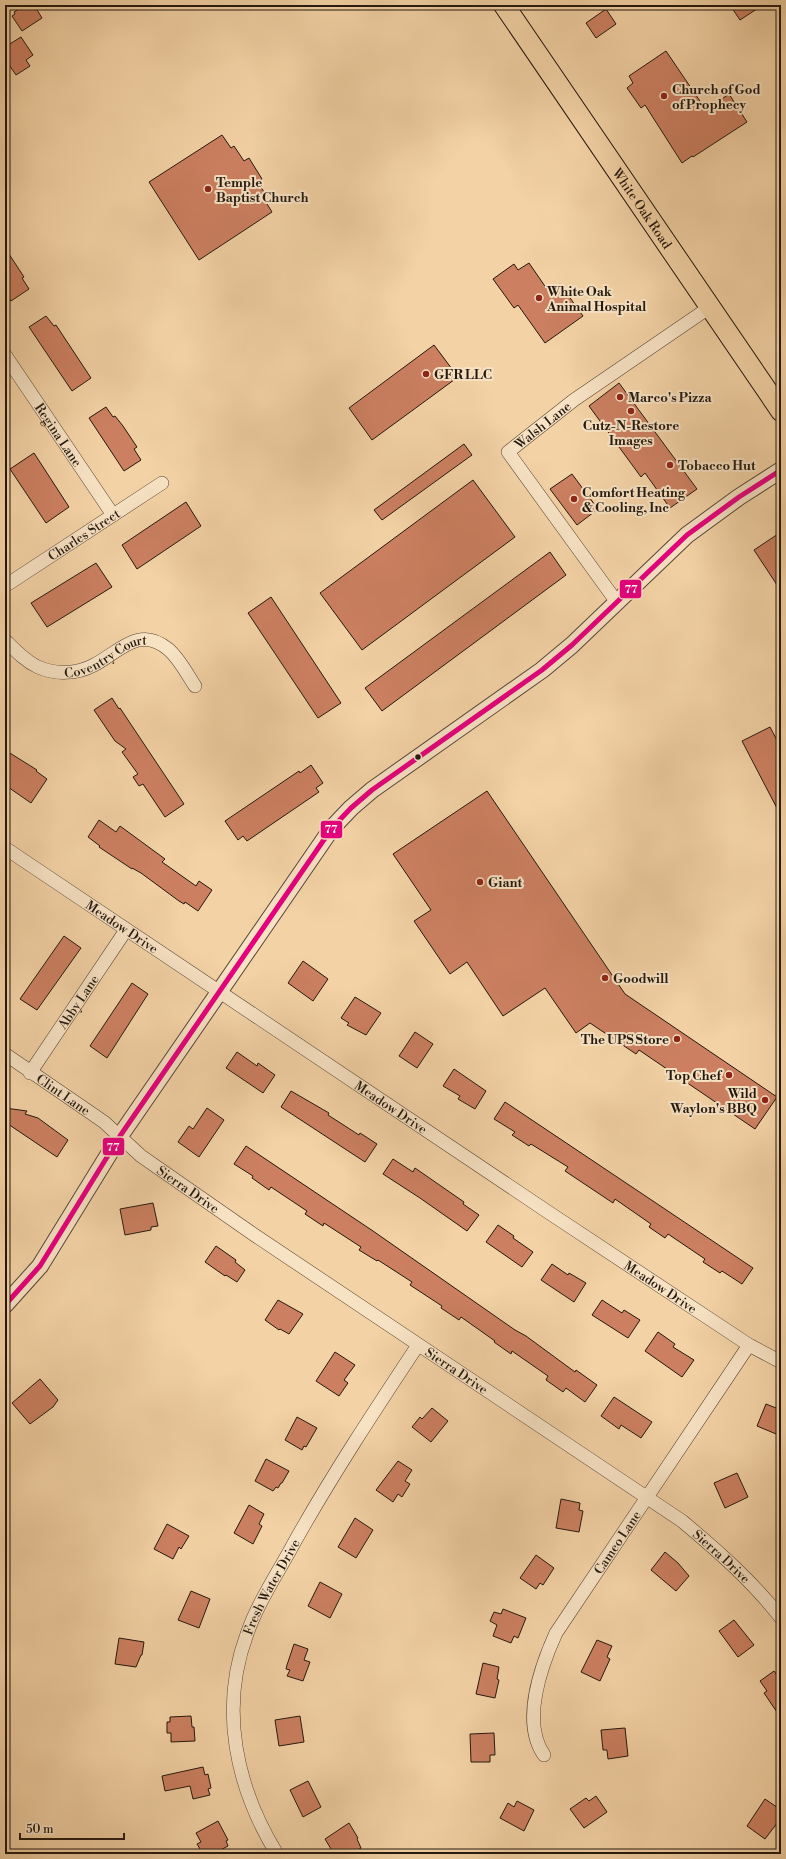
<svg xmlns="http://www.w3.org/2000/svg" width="786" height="1859" viewBox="0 0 786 1859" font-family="'Libre Bodoni',serif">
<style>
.building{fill:#cc8061;stroke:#23180e}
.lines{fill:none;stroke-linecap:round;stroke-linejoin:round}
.minor-casing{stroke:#574634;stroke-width:14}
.tertiary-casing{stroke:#574634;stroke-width:18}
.primary-casing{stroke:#23180e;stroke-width:22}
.minor{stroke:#f7e2c4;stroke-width:13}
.tertiary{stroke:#f7e2c4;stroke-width:16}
.primary{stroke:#f3d2a5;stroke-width:20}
.bus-1-casing{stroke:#f7e2c4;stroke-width:8}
.bus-1{stroke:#e5007d;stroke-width:5}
.poi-dot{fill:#8f2418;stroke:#f7e2c4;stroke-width:1.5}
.bus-dot{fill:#23180e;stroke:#f7e2c4;stroke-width:1.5}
.labels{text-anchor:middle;stroke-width:4;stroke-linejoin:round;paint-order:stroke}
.poi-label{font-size:13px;font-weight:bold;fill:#23180e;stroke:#f7e2c4;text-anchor:start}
.street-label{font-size:13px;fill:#23180e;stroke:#f7e2c4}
.line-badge{stroke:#f7e2c4;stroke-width:1.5}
.badge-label{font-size:11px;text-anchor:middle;font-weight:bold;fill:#fff}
</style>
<rect width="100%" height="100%" fill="#f3d2a5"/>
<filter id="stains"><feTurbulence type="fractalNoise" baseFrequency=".005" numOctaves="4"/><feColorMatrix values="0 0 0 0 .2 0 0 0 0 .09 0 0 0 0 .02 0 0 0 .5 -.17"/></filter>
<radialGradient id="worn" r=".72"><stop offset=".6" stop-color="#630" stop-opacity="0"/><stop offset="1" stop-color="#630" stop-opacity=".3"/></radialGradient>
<!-- building -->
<path class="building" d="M26,5H34L42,18L22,31L12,16L15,14L14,12Z
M730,5H763L740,20Z
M606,9L616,24L596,38L586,23Z
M21,37L33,55L26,60L30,66L16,75L5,59V47Z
M666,51L706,110L729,94L747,122L693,157L692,156L682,163L645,105L641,108L627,88L633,83L629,76Z
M222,135L231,148L234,146L244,161L249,158L262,179L257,182L267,196L264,199L272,212L199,260L149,182Z
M5,248L24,277L22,278L29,289L11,301L5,291Z
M529,263L549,292L560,284L583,316L545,343L518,305L514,308L493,279L514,264L518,270Z
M46,316L54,326L56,325L91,378L72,391L29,327Z
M434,345L458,377L372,440L349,408Z
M619,383L697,489L670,508L645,473L641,477L589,406Z
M106,407L113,417L115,416L123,426L137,447L134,449L141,460L124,471L89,418Z
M464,444L472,455L382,520L374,510Z
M34,453L69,507L46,523L10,469Z
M572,474L598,509L577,525L550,489Z
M473,480L515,537L362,650L320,593Z
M186,502L201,526L137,569L122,545Z
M781,532V591L754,550Z
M550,552L566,575L382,711L365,688Z
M96,563L112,587L47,627L31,603Z
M271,597L341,703L318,718L248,613Z
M112,698L119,709L120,708L184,804L165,817L143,784L139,786L133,777L138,774L122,752L126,749L115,741L94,710Z
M770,727L781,748V816L742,741Z
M5,750L37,770L36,771L47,779L31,803L5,785Z
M311,765L323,783L316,788L319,792L247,841L243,836L238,840L225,821L299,771L300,773Z
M487,791L625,994L777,1097L755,1129L639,1050L636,1054L590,1023L576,1033L545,988L503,1016L467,962L450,974L414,921L431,910L393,854Z
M99,820L116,832L120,826L165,859L162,862L196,886L199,881L212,890L198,911L185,902L184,904L179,901L141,873L132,868V869L99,847L100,846L88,837Z
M64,936L81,948L37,1010L20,999Z
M303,961L328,979L313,1001L288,983Z
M132,983L148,994L107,1058L90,1046Z
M355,997L381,1013L366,1035L347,1025L349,1023L341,1018Z
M415,1032L433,1044L417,1068L399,1056Z
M237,1052L257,1066L258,1063L275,1075L263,1093L226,1068Z
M454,1069L486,1091L475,1109L458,1099L460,1096L443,1086Z
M291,1091L329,1113L328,1115L359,1135L360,1133L377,1144L365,1162L281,1107Z
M505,1102L753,1268L742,1284L722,1271L720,1273L703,1262L705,1259L668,1234L665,1238L649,1227L651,1224L615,1199L613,1203L565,1171L568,1167L531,1144L529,1146L512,1135L515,1132L494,1119Z
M5,1108L27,1111L25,1114L38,1118L68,1140L57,1157L5,1122Z
M207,1108L224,1120L199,1157L178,1142L189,1126L193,1129Z
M246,1146L373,1231L515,1330L526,1336L575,1372L576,1370L597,1385L585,1402L566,1388L563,1392L546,1380L548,1376L512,1351L511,1354L494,1342L495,1341L461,1317L459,1320L441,1308L442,1306L410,1285L412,1282L378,1260L377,1261L359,1250L361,1247L324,1223L323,1226L305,1214L307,1211L271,1187L269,1190L252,1178L253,1176L234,1164Z
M393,1159L413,1172L415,1168L464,1202L463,1204L479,1215L467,1231L420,1198L383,1174Z
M153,1203L158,1226L151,1227V1230L125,1235L120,1209Z
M498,1225L514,1236L513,1238L533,1252L522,1267L486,1242Z
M216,1246L236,1260L235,1262L245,1270L237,1282L226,1275L225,1276L205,1262Z
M552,1264L568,1275L569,1273L586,1283L574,1302L541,1280Z
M278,1300L303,1314L289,1334L280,1329L279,1330L265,1320Z
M602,1300L622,1313L624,1310L640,1320L628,1338L592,1315Z
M658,1332L675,1344L673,1347L694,1360L682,1377L645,1351Z
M335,1352L355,1365L344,1380L348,1383L339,1396L316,1381Z
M40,1379L58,1400L53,1407L30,1424L12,1403Z
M614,1397L652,1422L641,1438L621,1425L619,1429L601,1416Z
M766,1404L781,1410V1436L757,1426Z
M432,1408L448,1421L431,1442L412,1427L420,1417L422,1419Z
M297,1417L317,1428L306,1447L304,1446L302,1450L285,1440Z
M266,1459L289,1471L282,1483H281L278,1488L276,1487L273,1491L255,1481Z
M398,1461L412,1470L405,1481L410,1484L402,1497L398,1494L393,1502L376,1490Z
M737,1473L748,1497L725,1508L714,1483Z
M561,1499L580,1503L579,1510L583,1511L579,1532L556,1528Z
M249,1505L264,1514L259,1524L262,1526L253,1544L234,1533Z
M355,1518L373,1530L356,1558L338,1547Z
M167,1524L189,1536L181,1549L179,1547L173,1559L154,1549Z
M665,1552L678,1563L689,1576L676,1591L651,1570Z
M536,1555L554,1568L543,1585L540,1583L536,1589L520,1578Z
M320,1582L342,1594L330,1618L308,1606Z
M191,1591L210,1599L199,1628L178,1620Z
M503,1609L526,1618L518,1638L514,1636L511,1643L493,1636L497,1625L490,1621L494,1612L501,1614Z
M734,1620L754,1645L738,1657L719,1631Z
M119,1638L144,1642L142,1655H141L136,1667L115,1664Z
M597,1640L612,1646L607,1657L610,1659L600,1681L581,1672Z
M294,1644L308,1649L304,1660L310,1662L303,1681L287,1676L290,1670L286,1669L287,1665Z
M483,1663L499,1667L497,1679L499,1680L495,1698L476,1694Z
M774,1671L781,1681V1718L764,1693L767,1691L760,1681Z
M191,1716L192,1727H194L195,1741L171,1742V1733H167V1722H170V1717Z
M300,1716L304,1742L279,1746L275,1720Z
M625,1728L628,1756L608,1759L607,1750H603L601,1730Z
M494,1733L495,1755H490V1762H471L470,1734Z
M203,1767L205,1775L208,1774L211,1788L208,1789L210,1795L193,1799L190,1786L165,1791L162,1776Z
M308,1781L321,1807L303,1817L290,1790Z
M596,1796L607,1812L584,1828L570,1809L586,1798L589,1801Z
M765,1799L781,1810V1818L765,1839L747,1826Z
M517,1801L534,1810L524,1831L500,1818L508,1803L514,1807Z
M218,1821L228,1840L226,1841L228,1846L213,1854H203L197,1844L201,1842L196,1833Z
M349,1823L358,1838L357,1839L361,1848L351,1854H334L325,1839Z"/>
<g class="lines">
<defs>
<g id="minor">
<path id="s1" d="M5,355L113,515"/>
<path id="s2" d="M5,586L162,483"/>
<path id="s3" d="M616,601L508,452L574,400L710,307"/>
<path id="s4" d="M5,640C15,650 25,661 38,667C56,675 77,674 94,665C119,652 139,625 168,649C179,658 187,674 195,686"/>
<path id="s5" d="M5,848L548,1212L749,1345L781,1362"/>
<path id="s6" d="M5,1054L104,1122L141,1156L253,1234L682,1521C718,1551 752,1581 781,1618"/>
<path id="s7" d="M30,1073L126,930"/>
<path id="s8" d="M544,1755C521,1722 541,1666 556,1633L749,1345"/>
<path id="s9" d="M277,1854C236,1787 219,1709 247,1634C258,1602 278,1573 294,1543C332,1475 375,1410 418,1345"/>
</g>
<path id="tertiary" d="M5,1305L40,1266L120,1136L332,828L351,808L372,790L542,670L572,645L687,535L739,497L781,470"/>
<g id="primary">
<path id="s10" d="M504,5L781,411"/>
</g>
</defs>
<!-- minor casing -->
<use href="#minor" class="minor-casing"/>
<!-- tertiary casing -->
<use href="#tertiary" class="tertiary-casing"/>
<!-- primary casing -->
<use href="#primary" class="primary-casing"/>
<!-- minor -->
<use href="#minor" class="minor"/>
<!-- tertiary -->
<use href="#tertiary" class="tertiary"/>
<!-- primary -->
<use href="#primary" class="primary"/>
<defs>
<path id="bus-1" d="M5,1305L40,1266L120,1136L332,828L351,808L372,790L542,670L572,645L687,535L739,497L781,470"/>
</defs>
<!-- bus-1 casing -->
<use href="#bus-1" class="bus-1-casing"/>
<!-- bus-1 -->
<use href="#bus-1" class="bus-1"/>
</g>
<!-- markers -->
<g class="poi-dot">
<circle cx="664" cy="96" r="4"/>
<circle cx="208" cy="189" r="4"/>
<circle cx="539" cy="298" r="4"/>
<circle cx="426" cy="374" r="4"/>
<circle cx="620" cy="397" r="4"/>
<circle cx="631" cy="411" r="4"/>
<circle cx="670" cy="465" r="4"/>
<circle cx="574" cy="499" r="4"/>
<circle cx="480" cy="882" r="4"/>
<circle cx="605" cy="978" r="4"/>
<circle cx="677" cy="1039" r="4"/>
<circle cx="729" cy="1075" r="4"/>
<circle cx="765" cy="1100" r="4"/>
</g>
<circle class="bus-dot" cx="418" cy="757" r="3.5"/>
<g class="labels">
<!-- poi labels -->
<g class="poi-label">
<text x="672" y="94">Church of God<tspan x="672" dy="15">of Prophecy</tspan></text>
<text x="216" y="187">Temple<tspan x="216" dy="15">Baptist Church</tspan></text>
<text x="547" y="296">White Oak<tspan x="547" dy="15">Animal Hospital</tspan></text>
<text x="434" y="379">GFR LLC</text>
<text x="628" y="402">Marco's Pizza</text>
<text x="631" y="430" text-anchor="middle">Cutz-N-Restore<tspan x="631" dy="15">Images</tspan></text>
<text x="678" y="470">Tobacco Hut</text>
<text x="582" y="497">Comfort Heating<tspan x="582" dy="15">&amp; Cooling, Inc</tspan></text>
<text x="488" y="887">Giant</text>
<text x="613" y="983">Goodwill</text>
<text x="669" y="1044" text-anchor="end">The UPS Store</text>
<text x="721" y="1080" text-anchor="end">Top Chef</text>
<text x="757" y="1098" text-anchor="end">Wild<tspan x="757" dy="15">Waylon's BBQ</tspan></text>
</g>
<!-- street labels -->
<g class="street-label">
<text dy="5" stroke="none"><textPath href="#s10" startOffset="246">White Oak Road</textPath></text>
<text dy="5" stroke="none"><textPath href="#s3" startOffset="228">Walsh Lane</textPath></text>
<text dy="5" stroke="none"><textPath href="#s1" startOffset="96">Regina Lane</textPath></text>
<text dy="5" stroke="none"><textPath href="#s2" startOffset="94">Charles Street</textPath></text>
<text dy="5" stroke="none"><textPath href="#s4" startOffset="115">Coventry Court</textPath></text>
<text dy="5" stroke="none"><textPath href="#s5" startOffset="141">Meadow Drive</textPath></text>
<text dy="5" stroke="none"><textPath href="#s7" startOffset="86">Abby Lane</textPath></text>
<text dy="5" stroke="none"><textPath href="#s6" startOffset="71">Clint Lane</textPath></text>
<text dy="5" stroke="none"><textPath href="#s5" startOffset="465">Meadow Drive</textPath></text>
<text dy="5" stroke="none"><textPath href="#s6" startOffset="228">Sierra Drive</textPath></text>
<text dy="5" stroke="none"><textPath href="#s5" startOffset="789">Meadow Drive</textPath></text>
<text dy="5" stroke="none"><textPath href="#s6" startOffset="552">Sierra Drive</textPath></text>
<text dy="5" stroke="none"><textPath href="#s8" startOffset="237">Cameo Lane</textPath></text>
<text dy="5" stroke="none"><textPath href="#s6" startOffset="876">Sierra Drive</textPath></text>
<text dy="5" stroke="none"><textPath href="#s9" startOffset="283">Fresh Water Drive</textPath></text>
</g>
</g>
<g class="line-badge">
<rect x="619" y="579" width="23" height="20" rx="4" fill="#e5007d"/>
<rect x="320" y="820" width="23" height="19" rx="4" fill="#e5007d"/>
<rect x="102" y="1137" width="23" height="19" rx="4" fill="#e5007d"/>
</g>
<g class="badge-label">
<text x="631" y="593">77</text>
<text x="331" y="833">77</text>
<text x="113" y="1151">77</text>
</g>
<!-- margin -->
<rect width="786" height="1859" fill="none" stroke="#f3d2a5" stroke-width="20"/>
<rect x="6" y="6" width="774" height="1847" fill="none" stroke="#23180e" stroke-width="2"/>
<rect x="10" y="10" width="766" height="1839" fill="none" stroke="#23180e"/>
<!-- scale -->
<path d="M20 1833v6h104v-6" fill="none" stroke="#23180e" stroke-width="2"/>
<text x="26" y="1833" font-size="12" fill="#23180e" stroke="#f7e2c4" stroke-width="3" paint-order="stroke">50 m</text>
<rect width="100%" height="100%" filter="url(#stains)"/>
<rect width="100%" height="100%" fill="url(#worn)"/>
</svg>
